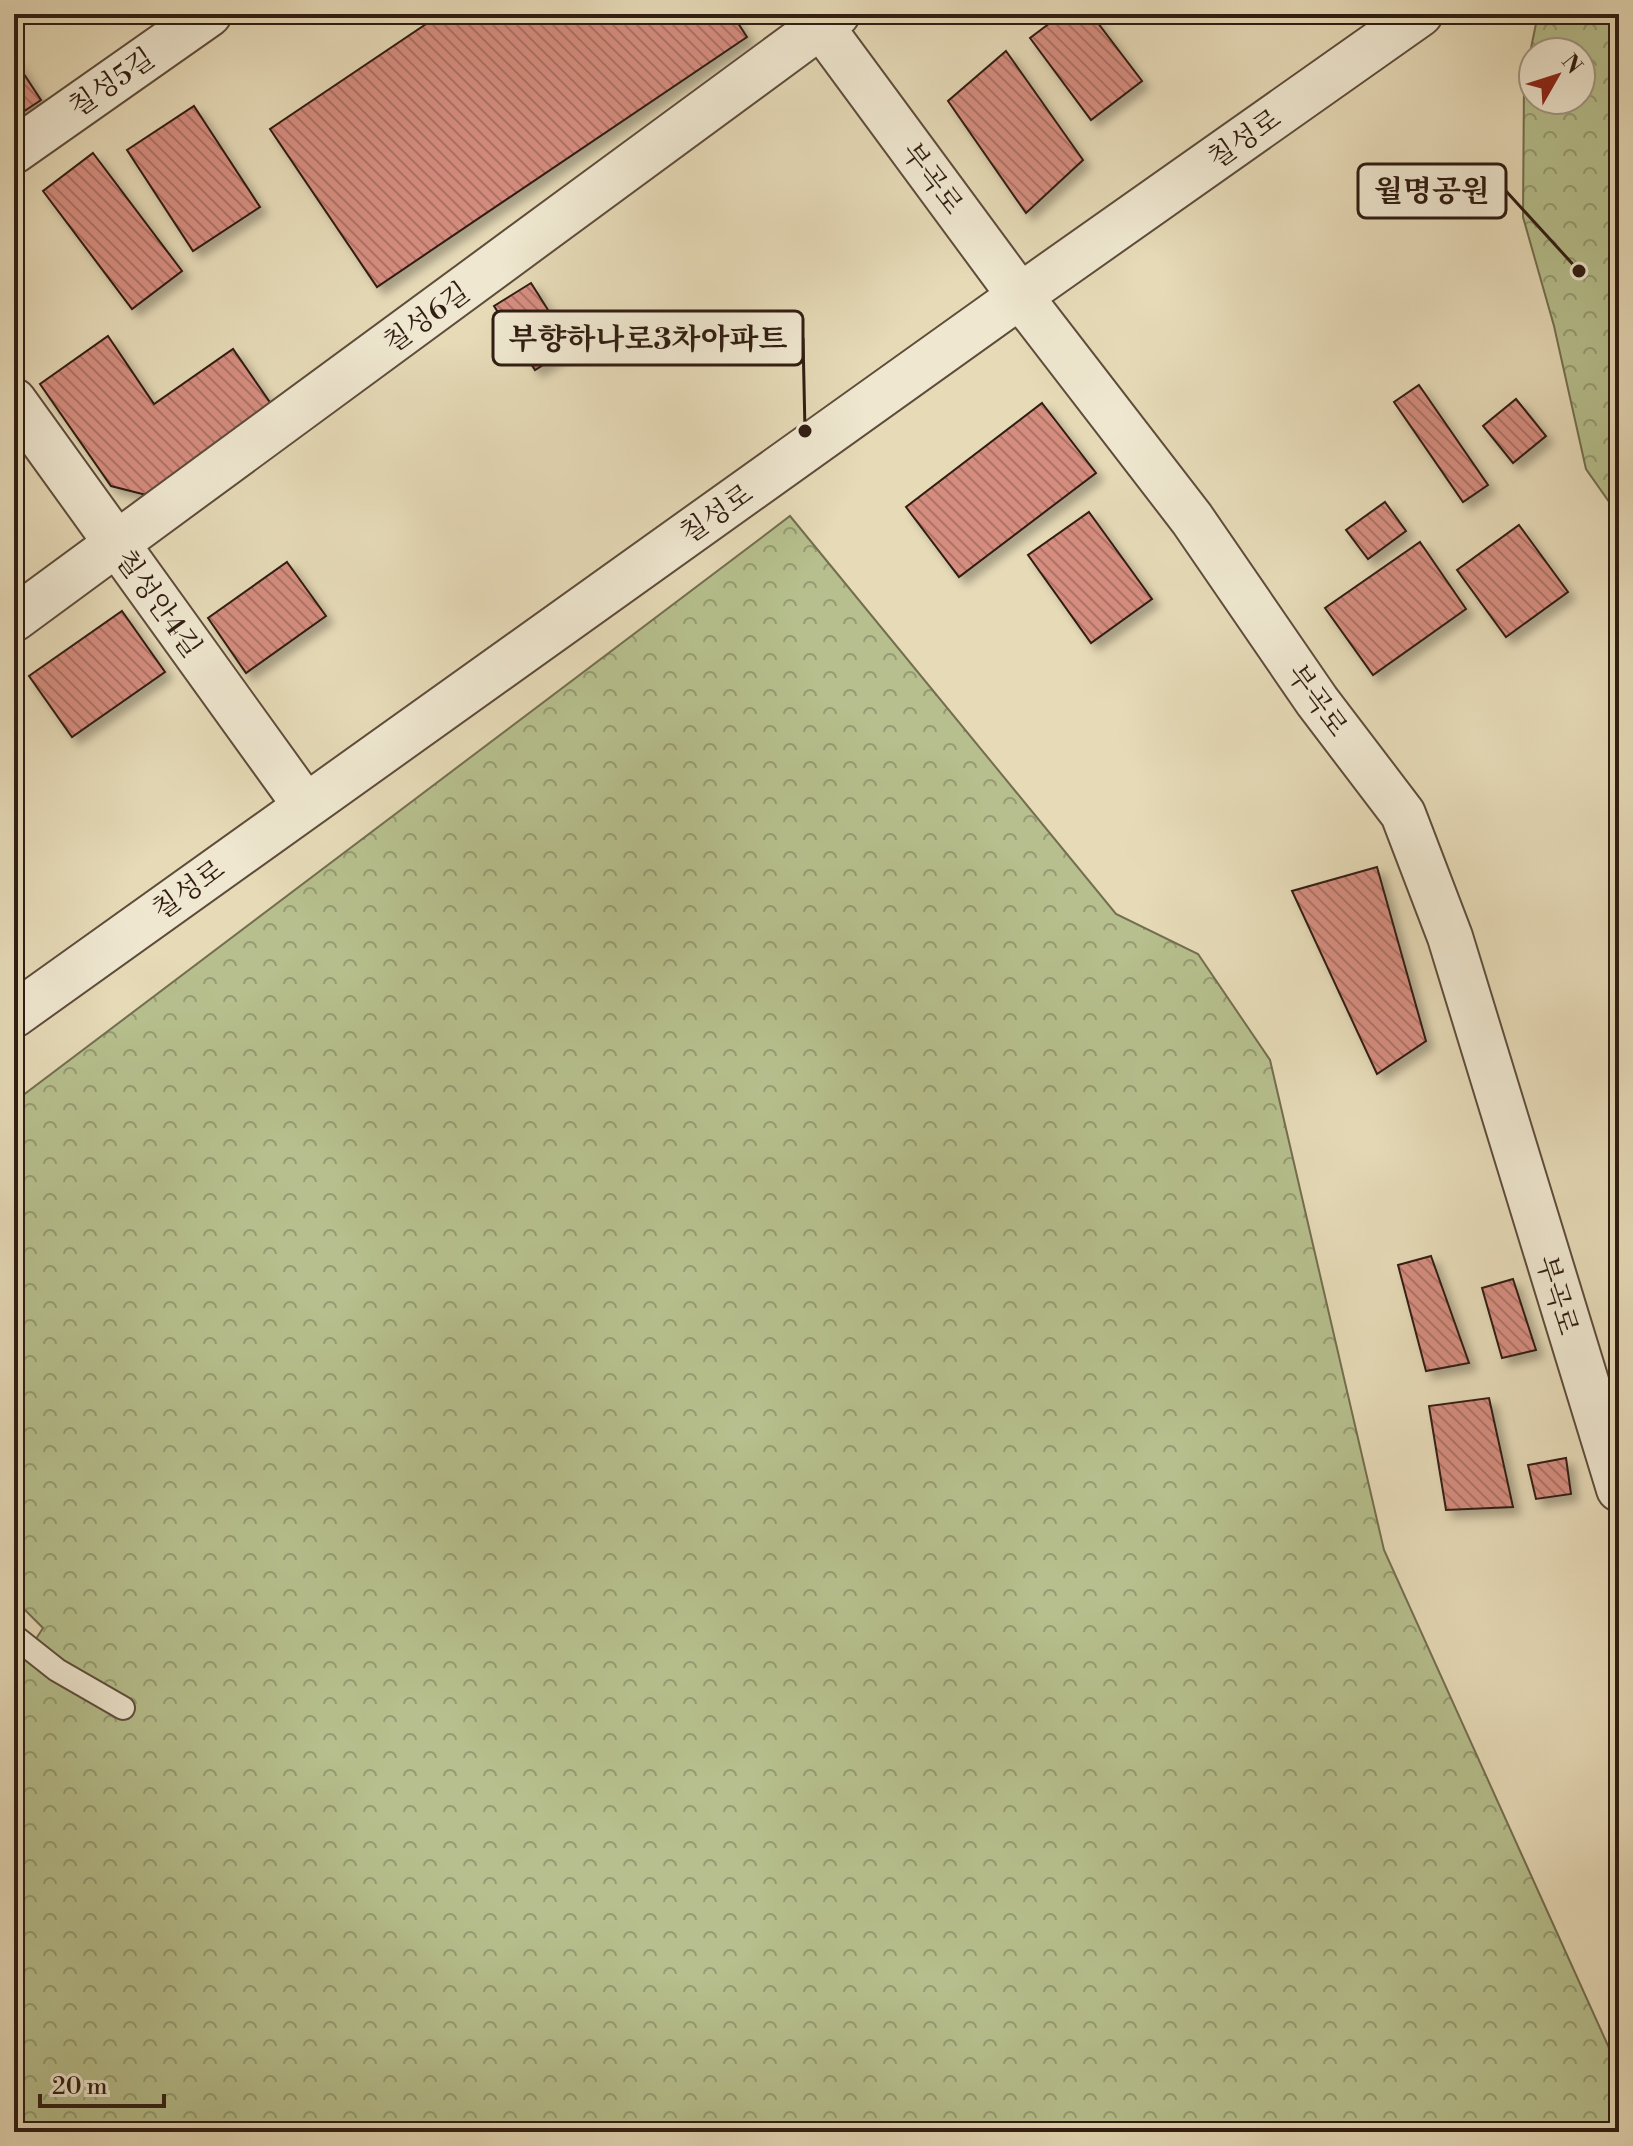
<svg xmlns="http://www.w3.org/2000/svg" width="1633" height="2146" viewBox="0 0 1633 2146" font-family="'Libre Bodoni','Noto Serif KR',serif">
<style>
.forest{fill:url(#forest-crowns);stroke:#736e50;stroke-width:2;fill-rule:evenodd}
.building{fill:url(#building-back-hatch);stroke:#301d12;stroke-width:2;filter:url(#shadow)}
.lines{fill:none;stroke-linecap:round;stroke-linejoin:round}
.service-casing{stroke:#5e4c3b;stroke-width:26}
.minor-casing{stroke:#5e4c3b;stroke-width:48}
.tertiary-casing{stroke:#5e4c3b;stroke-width:48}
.service{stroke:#efe7d0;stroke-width:22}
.minor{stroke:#efe7d0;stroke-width:44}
.tertiary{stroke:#efe7d0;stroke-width:44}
.labels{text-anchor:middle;stroke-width:8;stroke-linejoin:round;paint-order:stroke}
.street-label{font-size:28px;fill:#301d12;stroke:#efe7d0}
.leader{fill:none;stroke:#301d12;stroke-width:3}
.callout-dot{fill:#301d12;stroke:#efe7d0;stroke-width:3}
.callout{fill:#efe7d0;stroke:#301d12;stroke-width:3}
.callout-label{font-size:30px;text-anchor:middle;font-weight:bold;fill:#301d12}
</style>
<defs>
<pattern id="forest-crowns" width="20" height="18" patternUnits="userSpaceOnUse" patternTransform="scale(2)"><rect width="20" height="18" fill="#b6bf8d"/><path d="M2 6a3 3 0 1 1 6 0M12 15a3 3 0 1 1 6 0" fill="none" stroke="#949b72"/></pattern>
<pattern id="building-back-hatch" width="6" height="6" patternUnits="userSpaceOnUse" patternTransform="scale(2)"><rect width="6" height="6" fill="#d58d7f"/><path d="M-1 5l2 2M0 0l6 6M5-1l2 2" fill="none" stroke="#ad7367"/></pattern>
<filter id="shadow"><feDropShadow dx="7" dy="7" stdDeviation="4" flood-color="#0004"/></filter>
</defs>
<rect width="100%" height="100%" fill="#e6dab7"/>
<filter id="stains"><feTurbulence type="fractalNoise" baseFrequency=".0025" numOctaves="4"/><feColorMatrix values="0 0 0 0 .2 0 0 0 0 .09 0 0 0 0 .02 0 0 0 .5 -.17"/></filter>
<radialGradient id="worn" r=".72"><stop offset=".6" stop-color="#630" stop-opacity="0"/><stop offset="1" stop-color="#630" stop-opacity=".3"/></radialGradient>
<!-- forest -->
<path class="forest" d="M1538,14H1619V516L1586,469L1554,326L1523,217L1524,82ZM1533,52H1581V100H1533Z
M790,516L1116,914L1198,954L1270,1060L1384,1550L1619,2070V2132H14V1673L43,1628L14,1599V1102Z"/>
<!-- building -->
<path class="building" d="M441,14H732L747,37L377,287L270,129Z
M1062,14H1091L1142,81L1091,120L1030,38Z
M1006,51L1083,160L1026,213L948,101Z
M14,59L41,100L14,118Z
M194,106L260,207L193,251L127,150Z
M93,153L182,271L132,309L43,191Z
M531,283L555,321L568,313L584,339L535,370L494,306Z
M108,336L154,404L233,349L276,411L154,497L111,486L40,384Z
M1419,385L1488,485L1463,502L1394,402Z
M1516,399L1546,436L1513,463L1483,426Z
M1042,403L1096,473L959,577L906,507Z
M1385,502L1406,531L1368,559L1346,530Z
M1089,512L1152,599L1091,643L1028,555Z
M1519,525L1568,592L1506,637L1457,570Z
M1420,542L1466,609L1373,675L1325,608Z
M287,562L326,616L246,673L208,618Z
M122,611L165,672L72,737L29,676Z
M1377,867L1426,1041L1377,1074L1292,891Z
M1431,1256L1469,1363L1426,1371L1398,1265Z
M1513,1279L1536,1350L1502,1358L1482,1288Z
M1489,1398L1513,1507L1446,1510L1429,1406Z
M1566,1458L1571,1494L1536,1499L1528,1465Z"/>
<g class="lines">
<defs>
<path id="service" d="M14,1636L57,1670L123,1708"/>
<path id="minor" d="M14,151L209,14
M14,401L305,805
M14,619L837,14"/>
<path id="tertiary" d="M812,14L1020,296L1192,519L1317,701L1403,814L1450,937L1619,1489
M14,1015L1020,296L1420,14"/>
</defs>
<!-- service casing -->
<use href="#service" class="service-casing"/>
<!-- minor casing -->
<use href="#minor" class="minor-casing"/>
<!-- tertiary casing -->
<use href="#tertiary" class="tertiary-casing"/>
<!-- service -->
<use href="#service" class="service"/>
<!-- minor -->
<use href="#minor" class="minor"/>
<!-- tertiary -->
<use href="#tertiary" class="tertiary"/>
</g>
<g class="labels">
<!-- street labels -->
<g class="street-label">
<text transform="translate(111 82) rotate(-35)" y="10">칠성5길</text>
<text transform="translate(1244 138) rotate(-35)" y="10">칠성로</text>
<text transform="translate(933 178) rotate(53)" y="10">부곡로</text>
<text transform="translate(426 317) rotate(-36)" y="10">칠성6길</text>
<text transform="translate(716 513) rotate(-35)" y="10">칠성로</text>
<text transform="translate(159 603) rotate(54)" y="10">칠성안4길</text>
<text transform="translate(1318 700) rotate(54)" y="10">부곡로</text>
<text transform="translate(188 889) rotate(-36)" y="10">칠성로</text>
<text transform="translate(1558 1295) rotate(73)" y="10">부곡로</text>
</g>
</g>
<!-- callouts -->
<path class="leader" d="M1579 271L1506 191M805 431L803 338"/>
<g class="callout-dot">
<circle cx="1579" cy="271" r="8"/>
<circle cx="805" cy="431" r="8"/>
</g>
<g class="callout">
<rect x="1358" y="164" width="148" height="54" rx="8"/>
<rect x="493" y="311" width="310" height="54" rx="8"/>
</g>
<g class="callout-label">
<text x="1432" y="201">월명공원</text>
<text x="648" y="349">부향하나로3차아파트</text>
</g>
<!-- margin -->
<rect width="1633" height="2146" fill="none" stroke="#e6dab7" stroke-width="48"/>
<rect x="16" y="16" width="1601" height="2114" fill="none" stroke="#301d12" stroke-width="4"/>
<rect x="24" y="24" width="1585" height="2098" fill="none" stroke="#301d12" stroke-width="2"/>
<!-- north arrow -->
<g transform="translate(1557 76) rotate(51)"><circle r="38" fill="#efe7d0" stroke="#a39684" stroke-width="2"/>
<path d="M0-6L14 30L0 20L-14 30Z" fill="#8f2418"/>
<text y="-12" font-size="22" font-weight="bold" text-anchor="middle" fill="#301d12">N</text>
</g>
<!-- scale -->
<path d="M40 2094v12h124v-12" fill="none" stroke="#301d12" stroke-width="4"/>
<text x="52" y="2094" font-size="24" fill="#301d12" stroke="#efe7d0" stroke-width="6" paint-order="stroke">20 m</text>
<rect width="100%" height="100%" filter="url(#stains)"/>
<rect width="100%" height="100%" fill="url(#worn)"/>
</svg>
